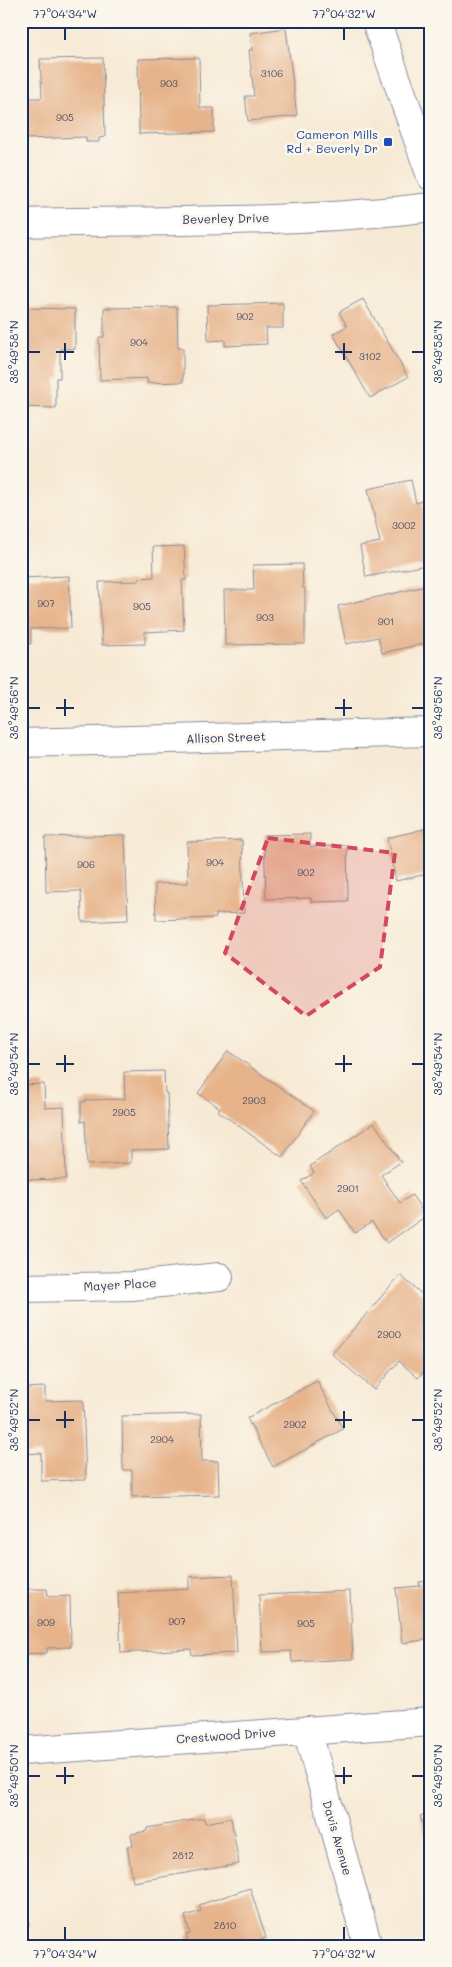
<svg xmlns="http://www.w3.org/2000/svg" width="452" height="1967" viewBox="0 0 452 1967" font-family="Mali,sans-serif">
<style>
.building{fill:#e6b38a}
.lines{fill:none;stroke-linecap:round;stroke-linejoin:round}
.minor-casing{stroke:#898c9a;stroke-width:30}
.minor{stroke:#fff;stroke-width:28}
.marked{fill:#d1495b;fill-opacity:0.2;stroke:#d1495b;stroke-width:4;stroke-dasharray:10 6;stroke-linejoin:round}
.ticks{fill:none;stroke:#1b2f5e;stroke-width:2}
.transit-dot{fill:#1a4fb4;stroke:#fbf7ec;stroke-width:2}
.labels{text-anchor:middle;stroke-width:5;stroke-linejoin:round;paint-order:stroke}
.number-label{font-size:10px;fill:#4e5069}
.transit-label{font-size:12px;fill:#164399;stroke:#fbf7ec;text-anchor:end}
.street-label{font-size:12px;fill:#1b2f5e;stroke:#fbf7ec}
.neatline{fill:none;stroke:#1b2f5e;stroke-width:2}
.ticks-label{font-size:12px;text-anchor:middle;fill:#1b2f5e}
</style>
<rect width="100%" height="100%" fill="#fbf7ec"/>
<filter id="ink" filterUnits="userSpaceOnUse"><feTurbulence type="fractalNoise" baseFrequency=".02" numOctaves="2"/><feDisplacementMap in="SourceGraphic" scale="10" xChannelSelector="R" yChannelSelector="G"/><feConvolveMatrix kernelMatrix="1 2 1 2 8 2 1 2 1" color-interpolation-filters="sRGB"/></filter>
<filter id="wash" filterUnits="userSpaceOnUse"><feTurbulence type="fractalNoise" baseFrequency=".0096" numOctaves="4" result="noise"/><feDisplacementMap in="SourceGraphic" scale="20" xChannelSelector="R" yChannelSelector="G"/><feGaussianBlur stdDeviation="1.12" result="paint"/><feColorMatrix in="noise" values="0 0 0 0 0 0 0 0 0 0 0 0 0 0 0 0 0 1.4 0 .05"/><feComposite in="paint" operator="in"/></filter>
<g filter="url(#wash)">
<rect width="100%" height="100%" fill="#f7ead5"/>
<g id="blocks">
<!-- building -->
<path class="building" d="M286,28L297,116L248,121L245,96H254L249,50H252L250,33Z
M103,58L105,137L99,138V142H86V137L26,139L24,98H42L40,59Z
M199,58L200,108H214V132L139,134L138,59Z
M363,299L408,377L370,398L333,334L347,326L339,312Z
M283,303V328H266L267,344L225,346V340L208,341L207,305Z
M177,307L178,348H183V382L147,383V378L100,380L99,337H104V308Z
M21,308L75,309V349H60V378H56V408L21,407Z
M411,480L416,503L422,501L426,521L431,520V530L429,531L431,540L428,541L431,564L366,577L360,546L380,542L368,489Z
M184,546L186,580H182L184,630L145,632V644L102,645L99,582L139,581V578L154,577L153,547Z
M302,564L303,588H305V644L225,645L224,590H254L253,565Z
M69,576L71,628L31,629V644H21V578Z
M431,585V642L382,653L378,637L346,644L338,606Z
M424,829L431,855V873L396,881L387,838Z
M310,834V847L347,845L348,901L311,902V898L266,899L264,835Z
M125,835L128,920L82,922L81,891L46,892L45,837Z
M242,840L244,913L216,914V918L156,920L155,884L188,883L187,842Z
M228,1051L314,1111L282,1157L218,1111L220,1108L198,1093Z
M164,1071L165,1093H167L169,1149L131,1150V1163L87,1165L85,1121L81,1122V1102H85V1100L125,1099L124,1072Z
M44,1084L45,1108L64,1107L66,1179L21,1180V1085Z
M374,1123L401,1162L381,1175L400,1203L412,1195L426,1216L387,1243L372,1222L355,1233L339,1209L326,1218L301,1181L314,1173L310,1166Z
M400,1275L431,1302V1328L427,1332L431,1336V1363L418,1378L399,1361L374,1390L332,1354Z
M317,1381L343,1429L273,1467L247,1418Z
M45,1387V1401L83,1400L86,1480L41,1481V1453L21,1454V1388Z
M201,1414L202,1461H218L219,1495L132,1497V1470H123L122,1416Z
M233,1575L237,1653L192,1655L191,1649L121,1653L118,1593L189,1589V1577Z
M431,1581V1639L402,1643L396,1588L420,1586L419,1582Z
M21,1589H47L48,1597L70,1596L71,1647L47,1648V1653L24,1654V1664H21Z
M350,1591L353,1659L292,1662L291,1651L262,1652L259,1595Z
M431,1812V1849H430L420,1816Z
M204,1818L205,1823L231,1818L239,1864L133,1882L127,1846H133L131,1834L147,1831V1828Z
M250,1888L266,1938L241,1946H189L186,1935L190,1934L185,1916L201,1911L199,1905Z
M21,1902L29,1925L21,1927Z"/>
</g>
</g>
<g filter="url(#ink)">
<use href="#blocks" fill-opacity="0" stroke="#898c9a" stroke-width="1"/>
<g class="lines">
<defs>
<path id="minor" d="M376,21L431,176
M21,223C157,220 296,224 431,207
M21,743L431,732
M21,1288L132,1286L219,1277
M307,1730L368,1946
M21,1751L431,1722"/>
</defs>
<!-- minor casing -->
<use href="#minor" class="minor-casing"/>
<!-- minor -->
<use href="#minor" class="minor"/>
</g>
</g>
<!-- marked area -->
<path class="marked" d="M268,838L395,853L380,967L306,1016L225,953Z"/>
<!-- ticks -->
<path class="ticks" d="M65,28V40M344,28V40M65,343V360M344,343V360M28,352H40M56,352H74M335,352H352M412,352H424M65,699V716M344,699V716M28,708H40M56,708H74M335,708H352M412,708H424M65,1055V1072M344,1055V1072M28,1064H40M56,1064H74M335,1064H352M412,1064H424M65,1411V1428M344,1411V1428M28,1420H40M56,1420H74M335,1420H352M412,1420H424M65,1767V1784M344,1767V1784M28,1776H40M56,1776H74M335,1776H352M412,1776H424M65,1927V1940M344,1927V1940"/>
<!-- markers -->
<rect class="transit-dot" x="383" y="137" width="10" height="10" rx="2.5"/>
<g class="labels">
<!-- number labels -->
<g class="number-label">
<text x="272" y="77">3106</text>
<text x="169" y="87">903</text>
<text x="65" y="121">905</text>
<text x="245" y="320">902</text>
<text x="139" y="346">904</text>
<text x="370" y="360">3102</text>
<text x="404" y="529">3002</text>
<text x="46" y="607">907</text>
<text x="142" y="610">905</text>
<text x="265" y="621">903</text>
<text x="386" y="625">901</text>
<text x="215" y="866">904</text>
<text x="86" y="868">906</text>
<text x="306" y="876">902</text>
<text x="254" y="1104">2903</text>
<text x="124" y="1116">2905</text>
<text x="348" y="1192">2901</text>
<text x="389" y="1338">2900</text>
<text x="295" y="1428">2902</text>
<text x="162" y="1443">2904</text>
<text x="177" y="1625">907</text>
<text x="46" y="1626">909</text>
<text x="306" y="1627">905</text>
<text x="183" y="1859">2812</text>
<text x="225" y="1929">2810</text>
</g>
<!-- transit labels -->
<g class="transit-label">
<text x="378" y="139">Cameron Mills<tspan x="378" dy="14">Rd + Beverly Dr</tspan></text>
</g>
<!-- street labels -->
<g class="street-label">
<text transform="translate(226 219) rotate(-1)" y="4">Beverley Drive</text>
<text transform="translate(226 738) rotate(-2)" y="4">Allison Street</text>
<text transform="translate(120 1285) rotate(-3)" y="4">Mayer Place</text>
<text transform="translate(226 1736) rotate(-4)" y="4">Crestwood Drive</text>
<text transform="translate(337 1838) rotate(74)" y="4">Davis Avenue</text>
</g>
</g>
<!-- margin -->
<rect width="452" height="1967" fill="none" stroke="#fbf7ec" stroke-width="55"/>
<rect x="28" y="28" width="396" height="1912" class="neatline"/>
<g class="ticks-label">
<text x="65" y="18">77°04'34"W</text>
<text x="344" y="18">77°04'32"W</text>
<text transform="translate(14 352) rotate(-90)" y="4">38°49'58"N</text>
<text transform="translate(438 352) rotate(-90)" y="4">38°49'58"N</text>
<text transform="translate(14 708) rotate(-90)" y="4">38°49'56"N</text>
<text transform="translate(438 708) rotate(-90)" y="4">38°49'56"N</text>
<text transform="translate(14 1064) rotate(-90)" y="4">38°49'54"N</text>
<text transform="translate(438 1064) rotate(-90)" y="4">38°49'54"N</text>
<text transform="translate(14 1420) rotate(-90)" y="4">38°49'52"N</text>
<text transform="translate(438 1420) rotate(-90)" y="4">38°49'52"N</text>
<text transform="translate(14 1776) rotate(-90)" y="4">38°49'50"N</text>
<text transform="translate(438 1776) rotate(-90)" y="4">38°49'50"N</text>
<text x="65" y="1958">77°04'34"W</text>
<text x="344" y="1958">77°04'32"W</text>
</g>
</svg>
